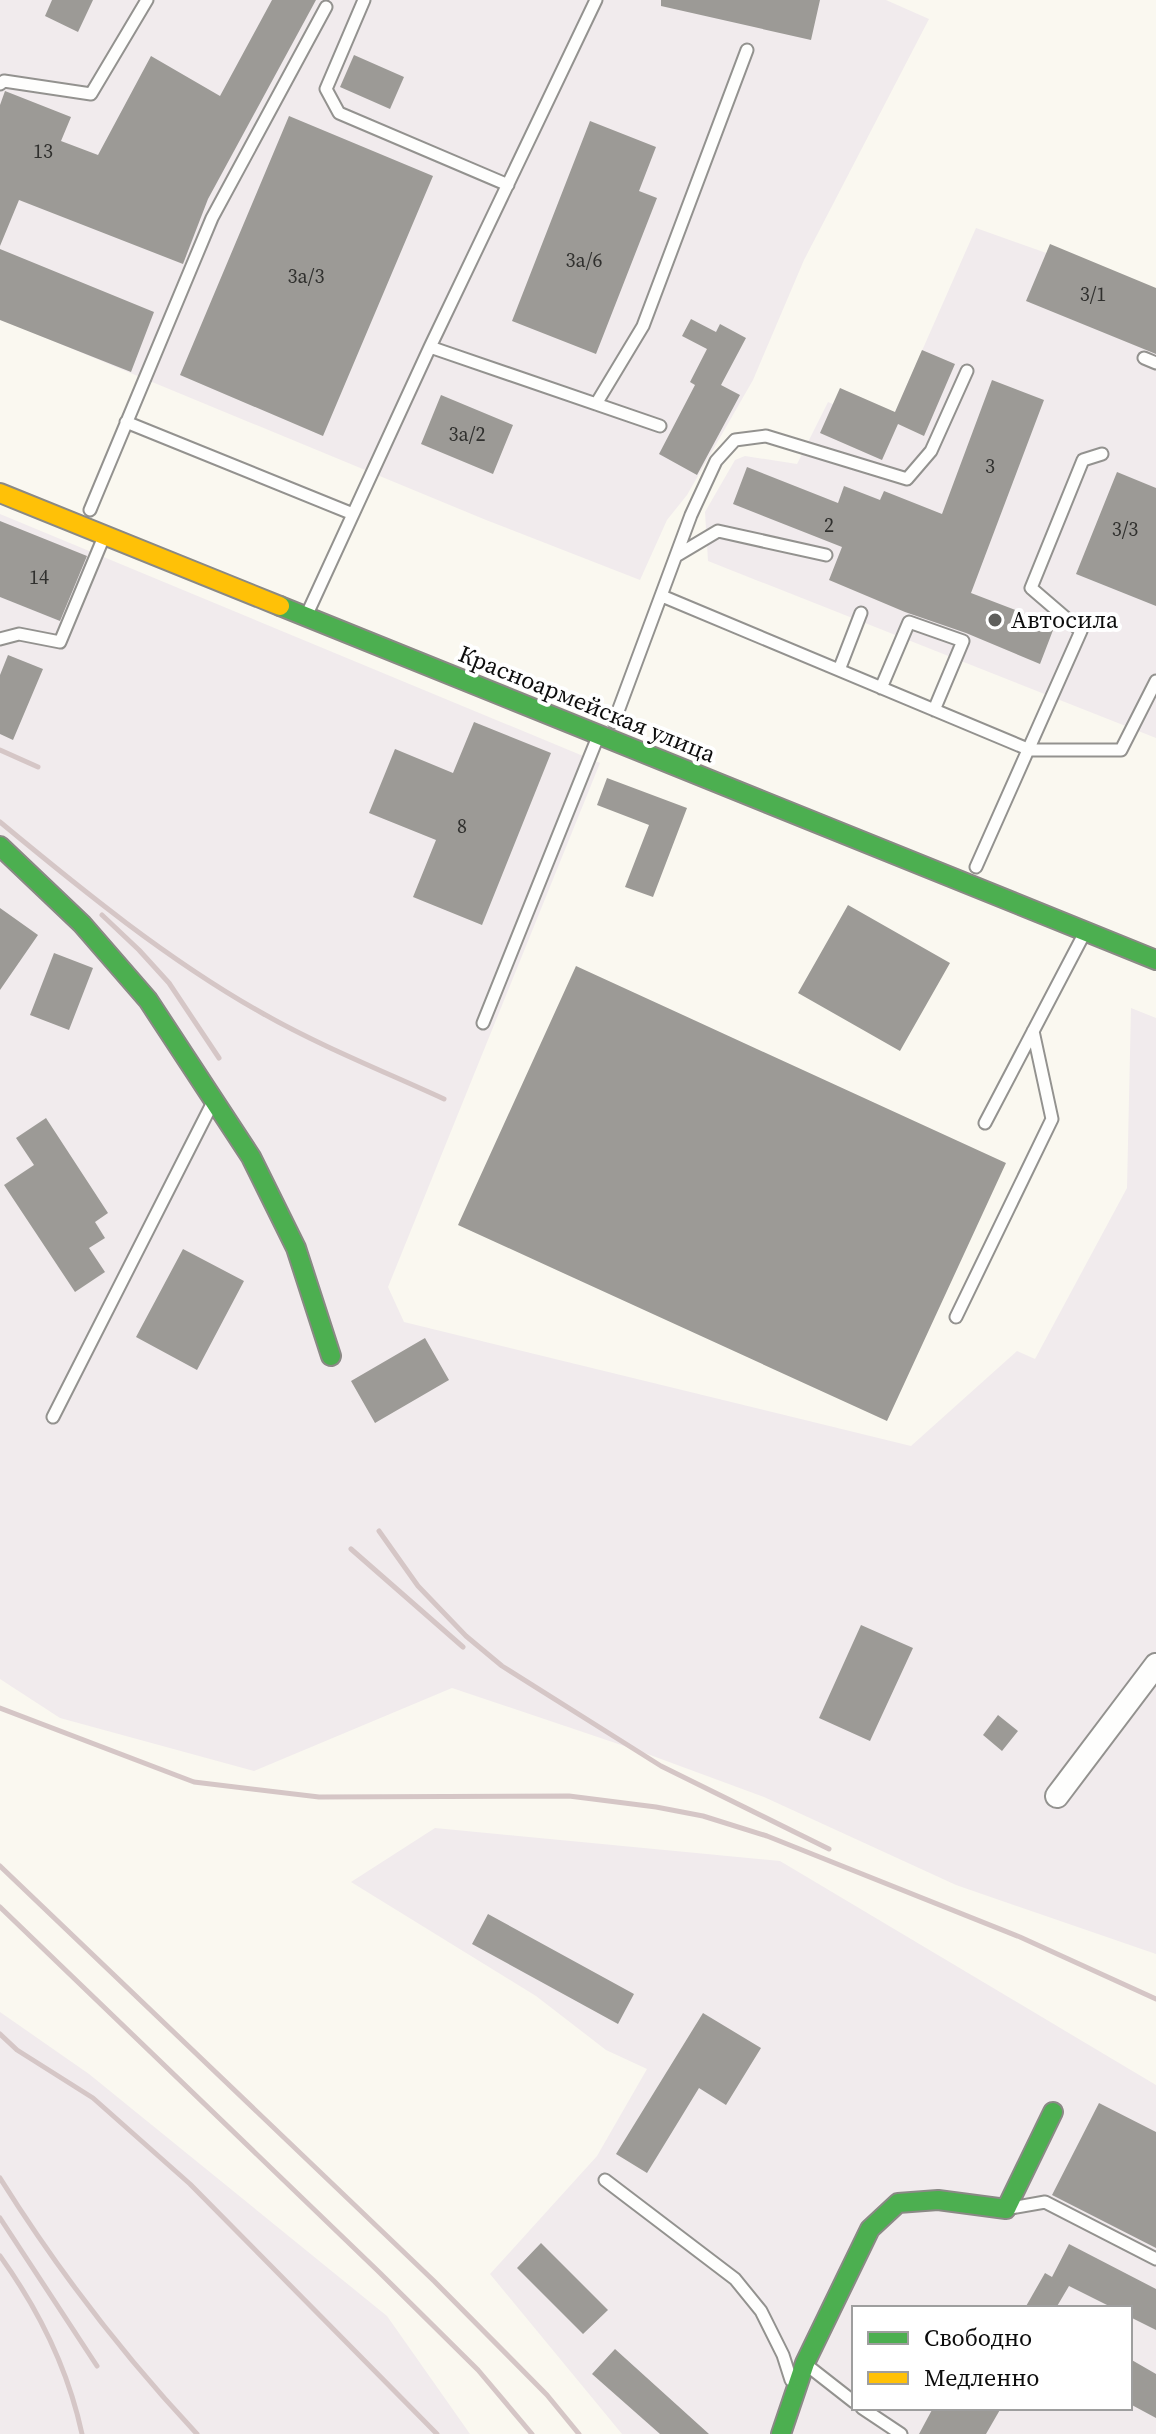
<svg xmlns="http://www.w3.org/2000/svg" width="1156" height="2434" viewBox="0 0 1156 2434" font-family="'Source Serif 4',serif">
<style>
.industrial{fill:#f1ebed;fill-rule:evenodd}
.building{fill:#9c9a96}
.lines{fill:none;stroke-linecap:round;stroke-linejoin:round}
.lane-casing{stroke:#93928f;stroke-width:15}
.street-casing{stroke:#93928f;stroke-width:26}
.fast-casing{stroke:#8a8985;stroke-width:22}
.slow-casing{stroke:#8a8985;stroke-width:22}
.lane{stroke:#fefefd;stroke-width:11}
.street{stroke:#fefefd;stroke-width:22}
.fast{stroke:#4caf50;stroke-width:18}
.slow{stroke:#ffc107;stroke-width:18}
.rail{stroke:#d5c6c6;stroke-width:5}
.poi-dot{fill:#5f5f5c;stroke:#fff;stroke-width:3}
.labels{text-anchor:middle;stroke-width:8;stroke-linejoin:round;paint-order:stroke}
.number-label{font-size:20px;fill:#30302e}
.poi-label{font-size:24px;fill:#0c0c0c;stroke:#fff;text-anchor:start}
.street-label{font-size:24px;fill:#0c0c0c;stroke:#fff}
</style>
<rect width="100%" height="100%" fill="#faf8f0"/>
<!-- industrial -->
<path class="industrial" d="M0,0H886L929,19L804,260L753,380L687,495L667,520L640,580L486,520L0,319Z
M976,228L1156,292V738L708,561L705,512L735,460L745,456L797,464L828,402L888,428Z
M0,514L600,763L388,1287L404,1322L911,1446L1017,1351L1035,1359L1127,1188L1131,1008L1156,1018V1954L956,1885L764,1797L642,1752L452,1688L254,1771L60,1718L0,1679Z
M435,1828L780,1861L1156,2085V2434H622L490,2274L597,2156L647,2069L606,2050L536,1996L351,1882ZM854,2308H1130V2408H854Z
M0,2012L89,2074L387,2316L470,2434H0Z"/>
<!-- building -->
<path class="building" d="M52,0H93L78,32L45,16Z
M272,0H316L208,199L183,264L19,200L0,246V105L5,91L71,117L61,141L98,155L151,56L220,96Z
M661,0H820L811,40L661,6Z
M354,55L404,77L390,109L340,87Z
M289,116L433,176L323,436L180,375Z
M590,121L656,147L639,191L657,198L596,354L512,321Z
M1050,244L1156,288V354L1026,301Z
M0,249L154,312L131,372L0,320Z
M691,319L716,332L720,324L746,338L721,385L740,395L697,475L659,454L695,385L690,382L707,349L682,336Z
M922,350L955,364L924,436L898,424L882,460L820,433L840,388L895,412Z
M992,380L1044,400L971,593L1055,625L1040,664L966,633L905,612L829,580L842,547L733,504L747,467L838,503L844,486L880,500L884,491L942,514Z
M441,395L513,425L493,474L421,444Z
M1117,472L1156,488V606L1076,574Z
M0,521L87,556L60,621L0,597Z
M8,655L43,669L13,740L0,734V675Z
M474,722L551,753L482,925L413,897L436,840L369,813L395,749L453,773Z
M607,778L687,808L653,897L625,887L649,825L597,805Z
M848,905L950,963L900,1051L798,993Z
M0,908L38,935L0,990Z
M54,953L93,968L69,1030L30,1015Z
M576,966L1006,1163L887,1421L458,1225Z
M46,1118L108,1213L95,1222L105,1238L89,1248L105,1272L75,1292L4,1185L34,1165L16,1138Z
M183,1249L244,1281L197,1370L136,1337Z
M425,1338L449,1380L375,1423L351,1381Z
M861,1625L913,1648L870,1741L819,1718Z
M998,1715L1018,1731L1002,1751L983,1735Z
M488,1914L634,1994L618,2024L472,1944Z
M703,2013L761,2048L726,2105L699,2088L647,2173L616,2154Z
M1099,2103L1156,2132V2248L1052,2195Z
M541,2243L608,2310L583,2334L517,2268Z
M1069,2244L1156,2289V2330L1130,2317V2308H1113L1069,2286L1056,2308H1025L1045,2273L1052,2277Z
M615,2349L709,2434H660L592,2374Z
M1130,2359L1156,2374V2418L1130,2404Z
M933,2408H1001L986,2434H919Z"/>
<g class="lines">
<defs>
<path id="lane" d="M364,0L326,89L339,113L508,185
M0,84L4,81L91,94L147,0
M430,347L660,426
M1144,358L1156,363
M596,404L643,326L747,50
M126,422L353,514
M90,510L212,218L326,7
M676,556L718,531L826,555
M662,596L1030,750H1121L1156,681
M308,612L430,347L596,0
M0,639L19,634L60,642L103,539
M839,670L861,613
M881,688L909,622L963,641L934,710
M614,722L691,515L716,461L735,440L766,436L907,479L931,451L967,371
M976,867L1081,631L1031,588L1083,460L1102,454
M483,1023L597,739
M985,1123L1083,936
M956,1317L1052,1119L1033,1031
M53,1417L212,1104
M605,2180L735,2279L761,2311L783,2355L791,2380
M1011,2208L1045,2202L1156,2259
M808,2366L854,2402
M862,2408L901,2434"/>
<path id="street" d="M1057,1796L1156,1665"/>
<path id="fast" d="M280,606L1156,960
M0,846L82,924L148,1000L251,1157L296,1248L331,1356
M781,2434L805,2363L870,2229L898,2203L938,2200L1006,2209L1053,2112"/>
<path id="slow" d="M0,493L280,606"/>
</defs>
<!-- lane casing -->
<use href="#lane" class="lane-casing"/>
<!-- street casing -->
<use href="#street" class="street-casing"/>
<!-- fast casing -->
<use href="#fast" class="fast-casing"/>
<!-- slow casing -->
<use href="#slow" class="slow-casing"/>
<!-- lane -->
<use href="#lane" class="lane"/>
<!-- street -->
<use href="#street" class="street"/>
<!-- fast -->
<use href="#fast" class="fast"/>
<!-- slow -->
<use href="#slow" class="slow"/>
<!-- rail -->
<path class="rail" d="M0,750L38,767
M0,822C82,890 168,960 262,1013C320,1046 383,1071 444,1099
M102,915L139,950L169,983L219,1058
M379,1531L418,1586L466,1636L502,1666L661,1766L829,1849
M351,1549L463,1647
M0,1708L194,1782L319,1797L569,1796L656,1807L703,1816L767,1836L1020,1937L1156,1999
M0,1866L434,2281L547,2395L579,2434
M0,1907L379,2272L478,2370L532,2434
M0,2034L17,2050L93,2098L190,2184L437,2434
M0,2178C57,2269 124,2356 197,2434
M0,2218L97,2366
M0,2256C39,2310 68,2369 82,2434"/>
</g>
<!-- markers -->
<circle class="poi-dot" cx="995" cy="620" r="8"/>
<g class="labels">
<!-- number labels -->
<g class="number-label">
<text x="43" y="158">13</text>
<text x="584" y="267">3а/6</text>
<text x="306" y="283">3а/3</text>
<text x="1093" y="301">3/1</text>
<text x="467" y="441">3а/2</text>
<text x="990" y="473">3</text>
<text x="829" y="532">2</text>
<text x="1125" y="536">3/3</text>
<text x="39" y="584">14</text>
<text x="462" y="833">8</text>
</g>
<!-- poi labels -->
<g class="poi-label">
<text x="1011" y="628">Автосила</text>
</g>
<!-- street labels -->
<g class="street-label">
<text transform="translate(587 704) rotate(22)" y="8">Красноармейская улица</text>
</g>
</g>
<!-- legend -->
<rect x="852" y="2306" width="280" height="104" fill="#ffffff" stroke="#9e9e9e" stroke-width="2"/>
<rect x="868" y="2332" width="40" height="12" fill="#4caf50" stroke="#9e9e9e" stroke-width="2"/>
<text x="924" y="2346" font-size="24" fill="#0c0c0c">Свободно</text>
<rect x="868" y="2372" width="40" height="12" fill="#ffc107" stroke="#9e9e9e" stroke-width="2"/>
<text x="924" y="2386" font-size="24" fill="#0c0c0c">Медленно</text>
</svg>
